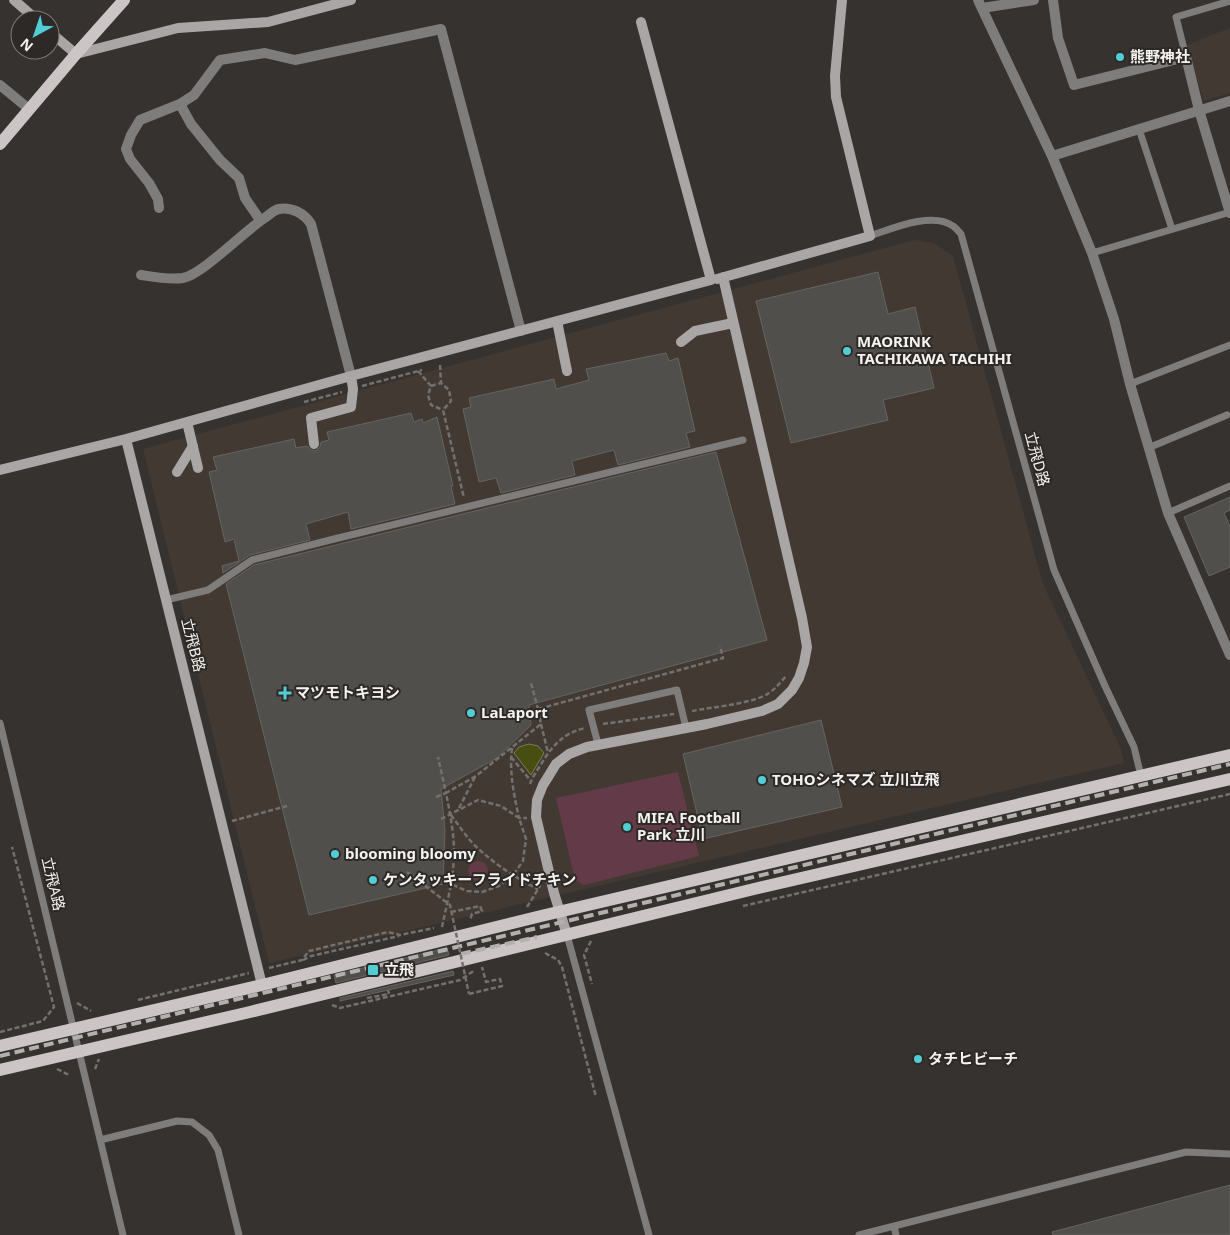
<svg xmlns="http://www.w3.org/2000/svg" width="1230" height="1235" viewBox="0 0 1230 1235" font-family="'Noto Sans','Noto Sans JP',sans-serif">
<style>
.built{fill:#423933}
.green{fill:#633b48}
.water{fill:#484e11;stroke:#7c8054}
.building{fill:#514f4c;stroke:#656460}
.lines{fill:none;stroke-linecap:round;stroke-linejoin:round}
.path{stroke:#73706e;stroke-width:2.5;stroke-dasharray:5 2.5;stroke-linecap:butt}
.lane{stroke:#7f7d7c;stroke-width:7}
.street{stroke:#7f7d7c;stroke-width:10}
.secondary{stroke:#aaa6a6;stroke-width:10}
.primary{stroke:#cbc6c5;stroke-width:12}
.rail{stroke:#b3b1af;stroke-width:4;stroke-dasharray:10 5;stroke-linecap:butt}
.path-bridge{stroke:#73706e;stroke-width:2.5;stroke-dasharray:5 2.5;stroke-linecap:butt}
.poi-dot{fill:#52ccd5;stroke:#2c2926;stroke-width:2}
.labels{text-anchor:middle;stroke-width:4;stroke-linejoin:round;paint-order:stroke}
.poi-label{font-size:15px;font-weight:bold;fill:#f5f3f1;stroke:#2c2926;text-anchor:start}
.street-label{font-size:15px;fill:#f5f3f1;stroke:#2c2926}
</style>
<rect width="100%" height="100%" fill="#363230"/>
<!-- built -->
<path class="built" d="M1230,28V93L1204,101L1187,45Z
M914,240L934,243L953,256L1043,584L1121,749L1124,763L269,963L143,449Z"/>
<!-- green -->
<path class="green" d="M678,772L699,856L584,885L575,880L556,798Z
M468 871a10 10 0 1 1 20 0a10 10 0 1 1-20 0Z"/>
<!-- water -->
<path class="water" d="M529,744L538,746L544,753L531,775L514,753L519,747Z"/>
<!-- building -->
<path class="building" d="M878,272L888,314L915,307L934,388L883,400L888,420L791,443L756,301Z
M666,353L669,361L678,358L695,431L686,433L690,447L618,465L614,450L572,461L575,475L501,493L496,478L479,482L463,409L471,407L469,398L554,379L556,389L589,380L586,369Z
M411,413L414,422L422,419L423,423L437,417L453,486H451L455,504L351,529L348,512L306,524L310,540L250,555L223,573L222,566L239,561L234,539L225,542L209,472L217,470L213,457L294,439L296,448L307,446L311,450L315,451L320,447L321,442L329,440L327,432Z
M716,452L767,640L529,705L531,725L497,758L441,789L445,830L443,884L309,915L226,584L254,565Z
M1230,497V510L1224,513L1230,526V567L1209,576L1184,517Z
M821,720L842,807L703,839L683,754Z
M447,948L449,955L336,983L334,975Z
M453,971L454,975L340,1001V998Z
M1230,1185V1235H1053L1052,1232Z"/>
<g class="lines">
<!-- path -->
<path class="path" d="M440,365L441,383L449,390L451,401L443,410L464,498
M418,371L431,386L428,395L431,405L443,410
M362,386L422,370
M431,386L441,383
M304,402L342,392
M692,711C712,707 753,704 769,693C776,688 781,682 786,676
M523,714L538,709L531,683
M541,724L548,753
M603,724L674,714
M512,748C509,772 514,795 519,818H527
M511,757L531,781
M530,784C532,778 536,772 540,766C551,747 563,733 585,728
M436,797L446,793L438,757
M459,808L475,777
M451,815C456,822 462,830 468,838C484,857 515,878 538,889
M232,821L287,806
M439,879L467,891L482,892L499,886L513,875L523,861L526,839L519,818L501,806L478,800L441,819
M743,906L1230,794
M527,907L540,886L539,883
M451,912L480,906L482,911L472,914L470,920
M442,927C447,903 454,877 454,852C454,833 450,813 446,793L476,776L541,724L538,709L723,658L720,646
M591,941L584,955L592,984
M545,953L558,960L562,967L596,1097
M303,960L311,956L399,936
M269,968L302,960L309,951L388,932L400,935L434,928
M469,994L502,986L500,979L486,982L482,967
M367,998L389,994L388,990
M138,1000L249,973
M77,1003L91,1011
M332,1005L340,1008L460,980L475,970
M0,1032L43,1021L54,1007L12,847
M57,1069L69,1075
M95,1069L99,1059"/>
<!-- lane -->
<path class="lane" d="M1186,57L1176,17L1230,1
M1139,129L1172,229
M870,236C891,229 932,211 953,226C956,228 958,231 961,234L1054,570L1105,686L1134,747L1141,776
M1092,253L1230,212
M1130,384L1230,345
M1148,448L1227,415
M1168,513L1230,486
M166,600L208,590L252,560L334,539L743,440
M0,723L123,1235
M598,744L589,710L677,690L686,728
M567,935L649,1235
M100,1140L177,1121L192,1122L209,1135L218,1150L239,1235
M894,1226L896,1235
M859,1235L1186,1152L1230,1154"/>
<!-- street -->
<path class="street" d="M978,0L1052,156L1092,253L1114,319L1130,384L1168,513L1230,655
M1053,0L1058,38L1074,85L1186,57L1199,110L1230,213
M982,8L1034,0
M0,85L29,109
M180,104L191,124L220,160L239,178L245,198L260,220
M1052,156L1230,101
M159,208L158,199L149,183L130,159L126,149L131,135L140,120L180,104L194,95L220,60L265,53L295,60L441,29L521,331
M141,275C154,277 170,280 183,278C203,274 245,230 266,217C270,214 274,210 279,209C292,207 304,213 311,224L351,376"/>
<!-- secondary -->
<path class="secondary" d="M14,0L37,20
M50,32L76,54L178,28L268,22L351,0
M717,279L870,236L836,97L835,76L842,0
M557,321L567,371
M681,342L695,331L733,323
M187,422L198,468
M126,439L351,376L711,280L641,22
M314,444L311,418L351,407L353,389L351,376
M0,470L126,439L262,985
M177,472L193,446
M567,935L554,893L536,817L537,800L543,785L556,764L569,754L587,747L707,724L762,711L778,704L792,690L799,678L804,663L807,647L802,618L723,277"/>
<!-- primary -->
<path class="primary" d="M0,144L76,54L124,0
M0,1046L262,985L541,916L1230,755
M0,1070L250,1012L754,889L1230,779"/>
<!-- rail -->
<path class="rail" d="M461,954L537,937
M0,1056C410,957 820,862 1230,764"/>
<!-- path-bridge -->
<path class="path-bridge" d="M407,872L450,905L469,994"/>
</g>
<!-- markers -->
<g class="poi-dot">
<circle cx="1120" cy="57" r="5"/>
<circle cx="847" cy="351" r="5"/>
<path d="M282.5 685.5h5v5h5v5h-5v5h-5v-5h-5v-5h5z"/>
<circle cx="471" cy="713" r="5"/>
<circle cx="762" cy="780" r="5"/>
<circle cx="627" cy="827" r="5"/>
<circle cx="335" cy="854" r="5"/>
<circle cx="373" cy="880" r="5"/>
<rect x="367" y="964" width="12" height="12" rx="2.5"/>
<circle cx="918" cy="1059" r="5"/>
</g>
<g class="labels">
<!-- poi labels -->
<g class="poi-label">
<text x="1130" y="62">熊野神社</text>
<text x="857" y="347">MAORINK<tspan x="857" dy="17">TACHIKAWA TACHIHI</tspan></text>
<text x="295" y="698">マツモトキヨシ</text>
<text x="481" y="718">LaLaport</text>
<text x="772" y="785">TOHOシネマズ 立川立飛</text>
<text x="637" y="823">MIFA Football<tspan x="637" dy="17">Park 立川</tspan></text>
<text x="345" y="859">blooming bloomy</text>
<text x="383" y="885">ケンタッキーフライドチキン</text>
<text x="384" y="975">立飛</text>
<text x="928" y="1064">タチヒビーチ</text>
</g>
<!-- street labels -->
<g class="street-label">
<text transform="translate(1037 459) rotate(75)" y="5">立飛D路</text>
<text transform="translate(193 645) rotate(76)" y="5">立飛B路</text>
<text transform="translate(53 884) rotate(77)" y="5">立飛A路</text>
</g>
</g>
<!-- north arrow -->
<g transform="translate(35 35) rotate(220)"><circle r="24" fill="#2c2926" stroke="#7c7a77"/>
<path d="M0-4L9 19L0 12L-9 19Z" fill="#52ccd5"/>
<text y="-8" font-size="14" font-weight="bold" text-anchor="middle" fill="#f5f3f1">N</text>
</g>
</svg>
